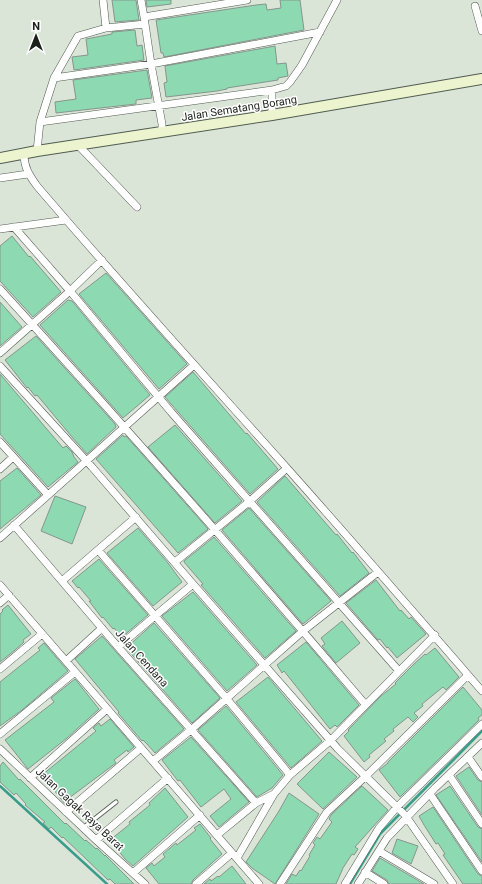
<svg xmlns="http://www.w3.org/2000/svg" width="482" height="884" viewBox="0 0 482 884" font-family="Roboto,sans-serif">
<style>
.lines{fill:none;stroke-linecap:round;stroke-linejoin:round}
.stream{stroke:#399d8c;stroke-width:2.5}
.building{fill:#8ddab2;stroke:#86958d}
.lane-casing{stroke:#525b50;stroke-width:5}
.street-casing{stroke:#525b50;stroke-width:8}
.secondary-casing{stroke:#525b50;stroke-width:12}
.lane{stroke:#fff;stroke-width:3.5}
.street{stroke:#fff;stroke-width:7}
.secondary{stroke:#ebf4ce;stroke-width:10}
.labels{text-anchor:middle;stroke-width:3;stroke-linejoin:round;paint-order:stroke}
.street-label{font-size:11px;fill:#1c201b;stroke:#fff}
</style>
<rect width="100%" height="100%" fill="#dae5d8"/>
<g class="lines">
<!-- stream -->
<path class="stream" d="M0,786L107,884
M350,884L380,834L482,731"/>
</g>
<!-- building -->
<path class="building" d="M112,0H136L139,20L115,22Z
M146,0H171V4L147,7Z
M280,0H300L304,30L164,57L163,53H161L156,20L256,5L266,4L267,10L281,8Z
M135,30L137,46L142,45L144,60L74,70L72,57L88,55L86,39L112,34V32Z
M275,46L277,64L286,63L288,76L278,78V80L227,88V89L217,91L166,97L164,83L167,82L165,66Z
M147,70L152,98L136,100V104L56,113L55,102L76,99L73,80Z
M12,236L29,257L30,256L61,292L33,317L0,281V246Z
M106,273L187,364L159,389L79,294Z
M68,300L72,301L150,395L123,418L40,325Z
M0,302L22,327L0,346Z
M36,336L115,424L116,427L87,454L72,437L37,395L35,396L28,387L27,388L5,360Z
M193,372L246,434L247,433L278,469L250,494L165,397Z
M0,374L63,448L66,446L72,452L74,457L78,462L48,487L0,434Z
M175,425L242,501L215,523L148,447Z
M123,435L124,437L126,436L208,529L178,553L96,459Z
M17,468L41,495L0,529V481Z
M285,476L336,535L337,534L352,553L353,552L369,573L340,596L257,502Z
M55,496L86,507L72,544L41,531Z
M249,508L331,601L303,624L222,530Z
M138,528L168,563L182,582L153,606L107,553Z
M214,537L296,631L265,658L201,585L203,584L184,562V561Z
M99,559L148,615L122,637L114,628L113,629L103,617L102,618L89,601H91L79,587L78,588L72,581Z
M376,580L400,611L401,610L409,619L411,617L426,634L397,658L388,647L387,648L380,639L378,640L346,603Z
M193,592L257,665L227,691L162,616Z
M8,605L31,634L23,640L24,642L15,650L0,662V614L3,611L2,610Z
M342,621L360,643L336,663L322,646L325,644L321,638Z
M154,623L220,698L192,723L126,648Z
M102,636L184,729L155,753L147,744L143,740L142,741L118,713L119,712L75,659Z
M306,642L359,705L337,727L335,725L330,729L284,671L282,673L277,665Z
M44,643L68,671L22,710L0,726V682L40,650L38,648Z
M435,648L459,677L446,690L443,687L422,704L423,706L414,713L418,717L413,722L408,717L393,729L394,731L384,739L386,741L369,755L370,757L364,762L344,736L349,731L348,730L381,696L396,684L395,683L414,664L425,654L426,655Z
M268,677L322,741L291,768L236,702Z
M75,679L99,709L67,738L28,769L5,740L54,702L51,698Z
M463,687L482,710V715L478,718L479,720L400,797L379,770L388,763V762Z
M226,706L283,775L272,788L257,797L198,730Z
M110,719L134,747L128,752L127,750L114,760L116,763L69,798L71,799L65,804L42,775L96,731L93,728L99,723L101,726Z
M191,737L249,802L219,827L210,816L231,799L224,789L201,807L180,780L178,781L162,760Z
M329,752L357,777L323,809L297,784Z
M3,762L19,780L20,779L65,824L66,823L85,841L86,840L96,849L97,848L105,856V855L134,884H115L110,879L108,880L63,837L62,838L51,827L49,829L43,823L45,822L25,805L26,804L16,793L14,795L0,782V766Z
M469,767L478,780L482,782V815L456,776Z
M362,786L388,810L355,847L358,849L354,855L352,854L343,868L336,884H286L292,874L296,876L300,870L301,871L310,856L309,855L315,845L313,843L317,837L320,839L332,822L329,819L331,815Z
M450,786L478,827L482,829V862L436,795Z
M165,788L188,817L133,866L125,859L110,840L130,824L129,822L150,805L149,803Z
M289,793L319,814L275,884L252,868L246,862L279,811Z
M433,807L478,874L482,876V884H463L443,855L445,854L438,843L436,844L424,825L419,816Z
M200,824L211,838L210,839L222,854L193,880L191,884H159L146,868L152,863L154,866L165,857L163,854L176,843L177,845L196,830L194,828Z
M397,839L418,846L411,864L392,853Z
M380,858L424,884H389L387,880L372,871Z
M232,866L246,884H204L210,879L211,881L218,876L219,877Z"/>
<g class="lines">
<defs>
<path id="lane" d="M83,828L116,802"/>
<path id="street" d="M103,0L106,28
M141,0L144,17
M475,6L482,31
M54,78L151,64L320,32
M272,115V90
M40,122L272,90L286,86L290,82L302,65L337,0
M162,131V124L151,64L144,17L247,0
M78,145L137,207
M37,151L40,122L54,78L78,36L106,28L145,24
M24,154C24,167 29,175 37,186C118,281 202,373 286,467C352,541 417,616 482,691
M0,178L28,174
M14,227L70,291L171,412L399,671
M0,229L66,220
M0,289C124,425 246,564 365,704
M0,353L70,291L102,260
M0,366L92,467L193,584L338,749L405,815L453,884
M0,442L48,495
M0,469L13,457
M14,525L118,647L256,803
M0,538L194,365
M98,550L227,699L290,775
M175,562L250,501L287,468
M62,581L136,517
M0,585L259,884
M0,603L9,595
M118,647L193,584
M66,661L102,628
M0,669L42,634
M0,734L75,672
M0,749L96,840L145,884
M468,757L482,777
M153,761L192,729L303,631L378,572
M449,775L482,824
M30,778L107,709
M430,794L482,871
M66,812L141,748
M217,835L256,803L274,794L290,775L331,740L435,635
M96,840L168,778
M379,851L434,884
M237,858L274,794
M365,872L384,884
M133,873L200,815
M196,884L232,853
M280,884L327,812L366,776L468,675
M345,884L379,828L397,807L482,724
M358,884L387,838L435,788L482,743"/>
<path id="secondary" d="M0,158L37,151L272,115L482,79"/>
</defs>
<!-- lane casing -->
<use href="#lane" class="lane-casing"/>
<!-- street casing -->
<use href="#street" class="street-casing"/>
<!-- secondary casing -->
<use href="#secondary" class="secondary-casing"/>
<!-- lane -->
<use href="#lane" class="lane"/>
<!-- street -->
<use href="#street" class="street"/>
<!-- secondary -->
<use href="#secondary" class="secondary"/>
</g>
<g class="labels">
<!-- street labels -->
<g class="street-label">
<text transform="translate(239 108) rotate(-9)" y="4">Jalan Sematang Borang</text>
<text transform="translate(142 658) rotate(48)" y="4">Jalan Cendana</text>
<text transform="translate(80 809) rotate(43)" y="4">Jalan Gagak Raya Barat</text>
</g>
</g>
<!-- north arrow -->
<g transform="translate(36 36)" stroke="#ffffff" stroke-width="3" paint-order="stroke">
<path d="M0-3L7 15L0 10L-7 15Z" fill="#1c201b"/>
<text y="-6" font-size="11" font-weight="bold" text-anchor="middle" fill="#1c201b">N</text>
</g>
</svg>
